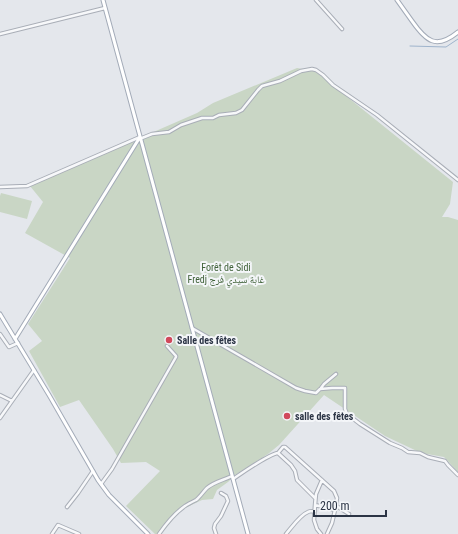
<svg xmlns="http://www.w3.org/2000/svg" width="458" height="534" viewBox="0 0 458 534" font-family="'Roboto Condensed','Noto Naskh Arabic',sans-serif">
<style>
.green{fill:#c9d6c5}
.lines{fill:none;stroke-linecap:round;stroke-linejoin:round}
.stream{stroke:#9fb4cc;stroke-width:1}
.minor-casing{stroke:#a9aeb7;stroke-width:4.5}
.major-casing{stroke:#a3abb8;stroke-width:5}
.minor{stroke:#f7f8fa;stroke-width:2.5}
.major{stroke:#fff;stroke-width:3}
.poi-dot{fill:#d1495b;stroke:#f4f6f9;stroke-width:1.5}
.labels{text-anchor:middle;stroke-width:4;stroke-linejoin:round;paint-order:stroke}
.park-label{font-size:10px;fill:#3f6138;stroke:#f4f6f9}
.poi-label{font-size:10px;font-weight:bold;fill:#2b3445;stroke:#f4f6f9;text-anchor:start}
</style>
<rect width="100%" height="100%" fill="#e4e7ec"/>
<!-- green -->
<path class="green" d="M297,68L315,71L453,182L450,204L442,217H448L458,220V472L444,457L427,454L419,452L385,436L324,395L279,445L268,454L235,475L228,482L217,490L213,499L202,500L183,509L174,518L161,534H155L126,506L160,471L146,462L121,463L113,449L79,400L60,407L29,351L42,341L28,324L70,258L25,233L43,202L30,186L197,113L213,103Z
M1,193L32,201L27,219L0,212V196Z"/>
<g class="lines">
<!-- stream -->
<path class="stream" d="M410,46L446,47L458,39"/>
<defs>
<path id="minor" d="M316,0L342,29
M0,34L105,8
M142,138L152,134L169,132L181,125L202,118H213L219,115L236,113L242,110L258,90L262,86L280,81L301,71L312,69L316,70L323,75L333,85L377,115L458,180
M0,187L27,186L140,137
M192,328L296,388L305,391L316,393L320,389L332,388H345V409L347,414L360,424L390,443L402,448L408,452L420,453L428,457L445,461L448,465L458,475
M0,334L9,347L18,343
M321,388L324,384L336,374
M0,395L12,401
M0,418L34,370
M278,453L291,465L295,471L297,480L315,498
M233,479C242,473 269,454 278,453L283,447H285L334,491L337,498L335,510L332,523L327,534
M101,484L112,469L176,357V356L167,346
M315,505L335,510
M335,505L349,514
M67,507L78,493L93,471
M52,534L58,525L79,534
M159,534C166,524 175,513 185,506C188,504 192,502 196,500C200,497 203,492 207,488C214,482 224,480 232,476
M216,534L214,528L215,524L221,516L228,501L226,496L221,493
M286,534C292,527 300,515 308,512C309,511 314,511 315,511
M321,534L317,529L314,520L315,505L316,494L322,480"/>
<path id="major" d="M103,0L248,534
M397,0C402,7 407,14 412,21C426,41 436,50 458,32
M0,314L49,395L98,480L109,495L148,534
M15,339L140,137"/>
</defs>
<!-- minor casing -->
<use href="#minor" class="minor-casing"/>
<!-- major casing -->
<use href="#major" class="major-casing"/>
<!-- minor -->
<use href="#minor" class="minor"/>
<!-- major -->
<use href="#major" class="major"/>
</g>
<!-- markers -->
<g class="poi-dot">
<circle cx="169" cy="340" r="4"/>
<circle cx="287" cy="416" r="4"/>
</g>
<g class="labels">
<!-- park labels -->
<g class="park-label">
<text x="226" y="271">Forêt de Sidi<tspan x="226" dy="12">Fredj غابة سيدي فرج</tspan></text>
</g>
<!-- poi labels -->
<g class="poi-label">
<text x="177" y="344">Salle des fêtes</text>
<text x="295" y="420">salle des fêtes</text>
</g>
</g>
<!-- scale -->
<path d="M314 510v6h72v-6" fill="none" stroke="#2b3445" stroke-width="2"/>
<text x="320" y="510" font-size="12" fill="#2b3445" stroke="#f4f6f9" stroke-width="3" paint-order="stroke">200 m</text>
</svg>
